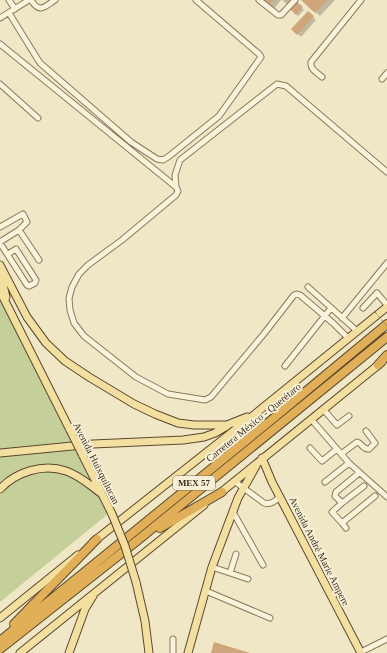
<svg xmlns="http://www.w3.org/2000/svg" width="387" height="653" viewBox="0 0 387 653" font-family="'Times New Roman',serif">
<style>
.green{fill:#c4cf9a}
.shadow{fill:#0003}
.building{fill:#cfa57c}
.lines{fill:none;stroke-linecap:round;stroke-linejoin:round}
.minor-casing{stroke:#8c795c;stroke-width:7}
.major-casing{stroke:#5a4730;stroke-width:9}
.highway-casing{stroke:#5a4730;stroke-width:10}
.minor{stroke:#faf3db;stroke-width:5}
.major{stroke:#f3df9f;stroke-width:7}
.highway{stroke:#e0af57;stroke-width:8}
.major-bridge-casing{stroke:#5a4730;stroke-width:9;stroke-linecap:butt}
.path-bridge{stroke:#8c795c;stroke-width:1;stroke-dasharray:3 2;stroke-linecap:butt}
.major-bridge{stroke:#f3df9f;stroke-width:7}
.labels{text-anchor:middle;stroke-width:4;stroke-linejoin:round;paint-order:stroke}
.shield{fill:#f7f0d7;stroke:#746a57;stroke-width:1}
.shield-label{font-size:9px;font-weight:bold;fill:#3c3020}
.street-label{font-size:10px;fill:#3c3020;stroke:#f7f0d7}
</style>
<rect width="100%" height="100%" fill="#f0e7c7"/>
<!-- green -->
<path class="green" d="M0,286L108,514L0,602Z"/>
<!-- shadow -->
<path class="shadow" d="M262,0H281L273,10Z
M282,0H293L288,5Z
M302,0H335L320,16Z
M296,3L304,10L298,16L291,9Z
M308,12L316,20L301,37L293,29Z"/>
<!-- building -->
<path class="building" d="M261,0H274L268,6Z
M301,0H327L315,13Z
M296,1L303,7L296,15L290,9Z
M308,11L314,16L297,35L291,29Z
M214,642L250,653H211Z"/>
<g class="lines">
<defs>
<path id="minor" d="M9,0L15,9
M31,0C40,14 44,7 55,0
M259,0L278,15H281L295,0
M9,13L40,63L131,142L157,159L163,160L168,157L219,116L261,57L259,54L196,0
M0,18L29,0
M0,44L176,187L178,191L176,195L122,240L88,265L79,274L72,287L69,298L70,310L74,323L84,336L136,377L168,394L205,400L211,397L263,335L294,295L297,294L300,295L333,323L348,338
M322,77C316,72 310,69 311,62L361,0
M382,79L387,73
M0,84L38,118
M176,187L175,175L180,160L277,84L286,86L387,172
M0,227L23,214L27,222L19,230
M0,242L19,230L39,260
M0,243L27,285L29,286L35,283L36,280L16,249L8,254
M308,287L357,331
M363,308L377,293L387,305
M342,318L387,263
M285,366L331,308
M323,409L337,425L349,416
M311,419L349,463L387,497
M310,448L322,461L337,449
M341,454L357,442C362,443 363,450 369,449L375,443L366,431
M359,473L336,492L335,496L342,503L364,486
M234,481L264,503C271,505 275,501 280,497
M325,482L349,463
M342,503L332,512L342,523L375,496
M233,512L263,565
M342,523L346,528
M212,567L248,579
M230,573L236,554
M206,591L270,618
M361,652L387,639
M173,653V639"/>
<path id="major" d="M0,265L27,317L46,343L65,361L89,377L134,404L155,414L178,423L194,425H227L247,417
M0,273L6,297
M0,291L70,430
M0,453L93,444L183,440L204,437L215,433L227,426
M82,454L112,514
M262,458L272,482L361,653
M0,489C16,472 43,463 66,471C79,475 91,486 102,494
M219,494L382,362
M93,542L255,414L387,307
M136,582L145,621L149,653
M0,618L78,555
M20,653L204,505
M69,653L85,609L93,596
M188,653L212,567L238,498L256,466"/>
<path id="highway" d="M378,365L387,355
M160,528L222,492
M14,624L97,539
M0,641L275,417L387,324
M0,649L138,540L387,337"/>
</defs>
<!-- minor casing -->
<use href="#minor" class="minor-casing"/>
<!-- major casing -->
<use href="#major" class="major-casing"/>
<!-- highway casing -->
<use href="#highway" class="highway-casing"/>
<!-- minor -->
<use href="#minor" class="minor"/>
<!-- major -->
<use href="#major" class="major"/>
<!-- highway -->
<use href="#highway" class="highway"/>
<defs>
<path id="major-bridge" d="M70,430L82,454
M112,514L125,546L136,582"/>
</defs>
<!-- major-bridge casing -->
<use href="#major-bridge" class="major-bridge-casing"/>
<!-- path-bridge -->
<path class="path-bridge" d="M375,312L387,326"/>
<!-- major-bridge -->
<use href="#major-bridge" class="major-bridge"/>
</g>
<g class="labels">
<!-- shield labels -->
<rect class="shield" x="173" y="476" width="42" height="14" rx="3"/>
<g class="shield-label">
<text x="194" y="486">MEX 57</text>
</g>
<!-- street labels -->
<g class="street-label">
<text transform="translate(253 422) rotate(-39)" y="4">Carretera México - Querétaro</text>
<text transform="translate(97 463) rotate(63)" y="4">Avenida Huixquilucan</text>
<text transform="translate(320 551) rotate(63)" y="4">Avenida André Marie Ampere</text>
</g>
</g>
</svg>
